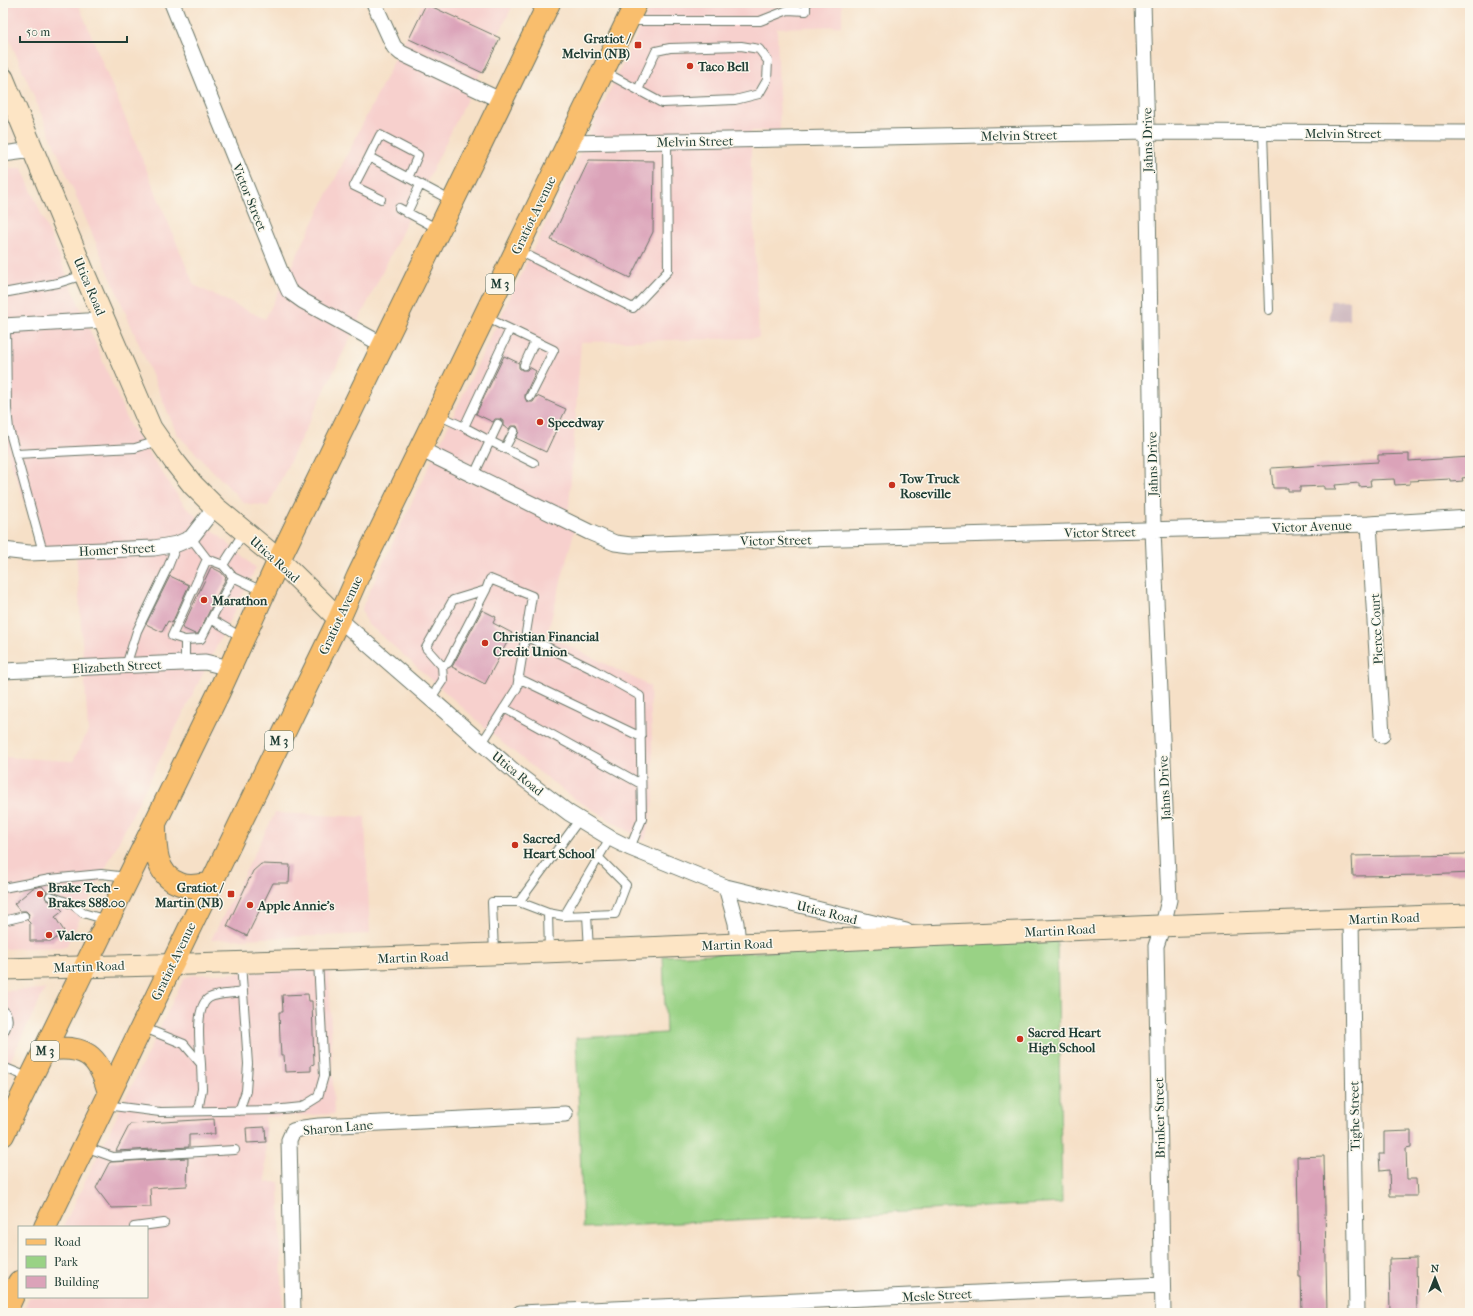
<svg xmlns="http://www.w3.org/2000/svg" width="1473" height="1316" viewBox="0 0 1473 1316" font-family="'IM FELL French Canon',serif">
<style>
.built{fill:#f7d0cd}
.industrial{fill:#d2bec3}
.green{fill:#99d285;stroke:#5c885c}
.building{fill:#dba3b9}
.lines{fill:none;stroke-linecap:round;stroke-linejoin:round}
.lane-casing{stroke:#6a7667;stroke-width:10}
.street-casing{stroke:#6a7667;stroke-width:17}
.secondary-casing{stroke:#6a7667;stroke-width:23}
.primary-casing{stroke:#6a7667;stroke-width:24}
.lane{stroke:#fff;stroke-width:8}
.street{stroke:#fff;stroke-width:15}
.secondary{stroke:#fde5c5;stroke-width:21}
.primary{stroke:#f9be6d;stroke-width:22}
.poi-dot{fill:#c8321e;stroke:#fbf7ec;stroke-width:1.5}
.labels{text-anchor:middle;stroke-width:3;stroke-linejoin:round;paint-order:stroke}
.shield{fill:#fbf7ec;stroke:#61756b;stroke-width:1}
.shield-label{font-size:12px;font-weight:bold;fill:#1f3d34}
.poi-label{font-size:13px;font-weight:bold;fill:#1f3d34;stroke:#fbf7ec;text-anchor:start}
.street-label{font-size:13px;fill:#1f3d34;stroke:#fbf7ec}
</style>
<rect width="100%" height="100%" fill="#fbf7ec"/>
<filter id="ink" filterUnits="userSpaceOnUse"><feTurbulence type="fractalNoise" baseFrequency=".025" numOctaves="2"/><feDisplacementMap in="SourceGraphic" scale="8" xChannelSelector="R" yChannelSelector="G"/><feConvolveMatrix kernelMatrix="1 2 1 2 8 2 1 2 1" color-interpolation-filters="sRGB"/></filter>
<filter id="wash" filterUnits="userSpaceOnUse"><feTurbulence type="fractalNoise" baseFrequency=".012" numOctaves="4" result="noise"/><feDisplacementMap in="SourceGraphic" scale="16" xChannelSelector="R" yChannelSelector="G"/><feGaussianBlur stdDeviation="0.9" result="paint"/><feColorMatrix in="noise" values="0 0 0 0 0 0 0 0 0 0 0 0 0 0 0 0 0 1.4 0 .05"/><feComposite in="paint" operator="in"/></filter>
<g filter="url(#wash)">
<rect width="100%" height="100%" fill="#f6e0c7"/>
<!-- built -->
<path class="built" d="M3,3H78L194,285L265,319L423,3H514L268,506L244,503L177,434L3,24Z
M652,3H842V26L777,28L780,130L751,131V166L759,338L581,342L569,506L562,522L575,528L547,635L650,686L654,800L645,841L573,798L543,775L505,745L366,622L362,610L363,605L481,357Z
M3,168H22L130,426L185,506L256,568L66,947L3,949V769L5,757L73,761L88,731L76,551L43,552L3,440Z
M275,813L365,817L370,934L211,940Z
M329,969L334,1114L265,1117L266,1182H279L283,1313H22L29,1297H147V1227H63L184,978L193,975Z
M45,989L3,1076V991Z"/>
<!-- industrial -->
<path class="industrial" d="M1350,300V320L1330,321V301Z"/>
<!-- green -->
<path class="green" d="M1057,940L1062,1203L583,1228L576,1038L666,1033L663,956Z"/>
<g id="blocks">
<!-- building -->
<path class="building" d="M426,4L500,38L483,73L409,39Z
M589,160L654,161L653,232L630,278L551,240Z
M504,356L519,363V368L522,370H527L529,367L536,371L525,395V398L527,402H533L537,396L566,409L546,452L516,438L519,431L517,426H511L509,429L503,426V421L500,419H495L493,422L476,414Z
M1409,454V461L1470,457V477L1462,478L1463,481L1451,482V479L1410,481V484L1395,485L1394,479L1370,480L1371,486L1359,487V483L1335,485L1336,489H1324V486L1300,487V491H1288V488H1273L1271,468L1378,462V455Z
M211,567L221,572L226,578L198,634H195L182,628Z
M170,576L189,585L172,623L168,621L162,632L146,624Z
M482,610L496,617L493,623L512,633L485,684L452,667Z
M1470,854V873L1428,875L1353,876L1352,856Z
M261,864L290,865L289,883H273L247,936L227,926L253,871Z
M42,886L47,892L45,894L46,899L57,905L63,911L55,917L64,931L53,941H30V923L27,920L29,914L26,911H20L14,904L33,888Z
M308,994L309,1001H312L314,1064L311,1065V1071L285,1072L284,1055H281L280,1039L279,1012H283L282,995Z
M214,1119L215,1134L189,1135V1147L116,1151L130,1124Z
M265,1127L266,1142L247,1143L246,1128Z
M1411,1131V1147L1406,1148L1407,1179H1416L1417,1196H1390L1389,1170L1380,1171L1379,1154H1384V1132Z
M1324,1156L1327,1313H1302L1301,1277H1299L1297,1157Z
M188,1158L187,1186L150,1188L151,1207L111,1208L96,1188L109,1163L111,1162Z
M1416,1258L1417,1313H1390L1389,1259Z"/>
</g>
</g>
<g filter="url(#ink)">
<use href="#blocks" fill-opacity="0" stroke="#6a7667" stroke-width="1"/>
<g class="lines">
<defs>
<path id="lane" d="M630,21H760L788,10L806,11V3
M603,71L662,103L735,100L759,94L767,80L768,61L759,49L741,46L670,48L656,51L638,90
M1263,133L1269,310
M369,157L380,135L418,155L408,178
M381,199L354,186L369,157L452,201
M399,208L438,229
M407,213L420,185
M517,250L633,308L668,271L667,141
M3,293L58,283L84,275
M485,317L554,350L530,397
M6,326L7,409L9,429L43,552
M524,365L535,341
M438,415L464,427L510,329
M464,427L490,441L498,424
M505,448L514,431
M16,454L135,448L158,441
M474,475L490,441L534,463
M191,538L207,559L223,565L233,577L264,592
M223,565L244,532
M211,619L243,638
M525,636L594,670L640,696L642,819L630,848
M185,640L201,639L233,577
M185,663V640L172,636L207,559
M126,666L137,631L168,567L177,544
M442,666L448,663L486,590
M518,678L641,737
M431,698L443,680L442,666L426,648L453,600L486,590L490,579L532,596L517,688L482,743
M504,708L641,784
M579,820L519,902L548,913L564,916L615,914L626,885L599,858
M3,888L50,879L101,874L128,877
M50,896L72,904L83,913L107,920
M548,913L549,951
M587,915L589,950
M564,916L610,838
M3,921L24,916
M494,954L492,902H519
M3,1010C11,1017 8,1025 3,1033
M142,1027L184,1044L201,1064L202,1089L198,1111
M201,1064C200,1049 194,1007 209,998C218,993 233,994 243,992
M3,1067L30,1078
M105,1105L160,1112L273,1110L302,1107L318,1097L324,1076L318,961
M239,1111L246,1091L248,1064L241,963
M85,1147L113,1157L235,1150
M134,1227L164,1223"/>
<path id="street" d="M172,3L283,278L289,291L303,301L383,345
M374,3L394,47L401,53L502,101
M1143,3L1147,132L1153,530L1169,900L1163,925L1156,946L1163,1313
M567,143L1147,132L1470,133
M3,154L33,150
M3,326L104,320
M420,449L589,532L615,543L631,545L732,541L1369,524L1470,518
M1369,524L1382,735
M3,550L29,553L154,548L177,544L191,538L215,507
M339,619L516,773L569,813L610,838L630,848L726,887L906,931
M3,671L205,662L230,668
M726,887L736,923L738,944
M1351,919L1357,1313
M293,1313L289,1140L293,1131L303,1128L319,1126L565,1114
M520,1313L1162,1285"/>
<path id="secondary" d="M3,78L85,275L151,428L174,461L193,485L215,507L279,560L339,619
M3,969C119,966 234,963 350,959C723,947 1096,926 1470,915"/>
<path id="primary" d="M155,826C155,846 155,876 180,884C189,888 201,885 210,884
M45,1050C85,1044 99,1055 109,1093
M3,1135L218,694L279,560L549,3
M45,1227L339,619L358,576L437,414L636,3
M5,1313L19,1282"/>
</defs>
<!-- lane casing -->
<use href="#lane" class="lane-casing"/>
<!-- street casing -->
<use href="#street" class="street-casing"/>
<!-- secondary casing -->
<use href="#secondary" class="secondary-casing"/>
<!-- primary casing -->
<use href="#primary" class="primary-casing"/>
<!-- lane -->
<use href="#lane" class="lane"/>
<!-- street -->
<use href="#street" class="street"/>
<!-- secondary -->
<use href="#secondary" class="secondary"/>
<!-- primary -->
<use href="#primary" class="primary"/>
</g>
</g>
<!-- markers -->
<g class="poi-dot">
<rect x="634" y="41" width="8" height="8" rx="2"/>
<circle cx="690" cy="66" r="4"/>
<circle cx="540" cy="422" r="4"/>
<circle cx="892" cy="485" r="4"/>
<circle cx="204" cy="600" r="4"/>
<circle cx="485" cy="643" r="4"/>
<circle cx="515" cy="845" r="4"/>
<circle cx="40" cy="894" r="4"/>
<rect x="227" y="890" width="8" height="8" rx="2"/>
<circle cx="250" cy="905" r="4"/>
<circle cx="49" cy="935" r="4"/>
<circle cx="1020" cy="1039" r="4"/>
</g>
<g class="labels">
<!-- shield labels -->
<g class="shield">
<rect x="486" y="274" width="28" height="20" rx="3"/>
<rect x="265" y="731" width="28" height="20" rx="3"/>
<rect x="31" y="1041" width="28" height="20" rx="3"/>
</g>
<g class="shield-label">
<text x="500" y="288">M 3</text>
<text x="279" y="745">M 3</text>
<text x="45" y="1055">M 3</text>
</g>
<!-- poi labels -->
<g class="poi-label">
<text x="630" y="43" text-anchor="end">Gratiot /<tspan x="630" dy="15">Melvin (NB)</tspan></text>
<text x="698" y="71">Taco Bell</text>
<text x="548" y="427">Speedway</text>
<text x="900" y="483">Tow Truck<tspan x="900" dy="15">Roseville</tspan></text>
<text x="212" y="605">Marathon</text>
<text x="493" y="641">Christian Financial<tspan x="493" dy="15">Credit Union</tspan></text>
<text x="523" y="843">Sacred<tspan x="523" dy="15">Heart School</tspan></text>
<text x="48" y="892">Brake Tech -<tspan x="48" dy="15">Brakes S88.00</tspan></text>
<text x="223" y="892" text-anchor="end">Gratiot /<tspan x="223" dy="15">Martin (NB)</tspan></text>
<text x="258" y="910">Apple Annie's</text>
<text x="57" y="940">Valero</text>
<text x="1028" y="1037">Sacred Heart<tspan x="1028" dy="15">High School</tspan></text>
</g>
<!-- street labels -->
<g class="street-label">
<text x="1343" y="138">Melvin Street</text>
<text transform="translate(1019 135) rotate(-1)" y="5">Melvin Street</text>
<text transform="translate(1147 140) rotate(-91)" y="5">Jahns Drive</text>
<text transform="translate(695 141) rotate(-1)" y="5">Melvin Street</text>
<text transform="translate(250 197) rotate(68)" y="5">Victor Street</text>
<text transform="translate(533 215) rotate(-64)" y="5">Gratiot Avenue</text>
<text transform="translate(90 286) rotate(67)" y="5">Utica Road</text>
<text transform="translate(1152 464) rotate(-91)" y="5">Jahns Drive</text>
<text transform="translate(1312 526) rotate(-2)" y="5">Victor Avenue</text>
<text transform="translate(1100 532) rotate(-1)" y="5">Victor Street</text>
<text transform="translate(776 540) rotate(-1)" y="5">Victor Street</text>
<text transform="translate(117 549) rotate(-3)" y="5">Homer Street</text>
<text transform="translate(275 559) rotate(42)" y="5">Utica Road</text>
<text transform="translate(340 615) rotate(-65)" y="5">Gratiot Avenue</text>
<text transform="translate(1376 629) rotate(-93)" y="5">Pierce Court</text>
<text transform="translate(117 666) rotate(-3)" y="5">Elizabeth Street</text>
<text transform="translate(518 773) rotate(39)" y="5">Utica Road</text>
<text transform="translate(1164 788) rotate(-93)" y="5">Jahns Drive</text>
<text transform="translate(827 912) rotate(14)" y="5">Utica Road</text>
<text transform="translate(1384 918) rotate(-2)" y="5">Martin Road</text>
<text transform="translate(1060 930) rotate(-3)" y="5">Martin Road</text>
<text transform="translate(737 944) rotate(-2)" y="5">Martin Road</text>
<text transform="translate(413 957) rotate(-2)" y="5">Martin Road</text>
<text transform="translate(173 961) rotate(-64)" y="5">Gratiot Avenue</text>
<text transform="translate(89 966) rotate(-2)" y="5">Martin Road</text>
<text transform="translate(1354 1116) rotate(-91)" y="5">Tighe Street</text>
<text transform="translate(1159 1118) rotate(-91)" y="5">Brinker Street</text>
<text transform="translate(338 1127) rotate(-5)" y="5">Sharon Lane</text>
<text transform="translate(937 1295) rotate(-3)" y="5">Mesle Street</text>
</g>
</g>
<!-- margin -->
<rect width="1473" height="1316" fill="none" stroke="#fbf7ec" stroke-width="16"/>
<!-- legend -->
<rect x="18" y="1226" width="130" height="72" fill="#fbf7ec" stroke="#a3ada2"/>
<rect x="26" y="1239" width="20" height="6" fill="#f9be6d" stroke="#a3ada2"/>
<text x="54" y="1246" font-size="12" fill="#1f3d34">Road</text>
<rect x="26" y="1256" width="20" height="12" fill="#99d285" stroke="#a3ada2"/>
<text x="54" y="1266" font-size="12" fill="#1f3d34">Park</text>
<rect x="26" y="1276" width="20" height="12" fill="#dba3b9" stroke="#a3ada2"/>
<text x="54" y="1286" font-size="12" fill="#1f3d34">Building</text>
<!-- north arrow -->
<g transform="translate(1435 1278)" stroke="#fbf7ec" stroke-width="3" paint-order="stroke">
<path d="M0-3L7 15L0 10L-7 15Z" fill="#1f3d34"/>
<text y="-6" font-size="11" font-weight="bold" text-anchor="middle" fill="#1f3d34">N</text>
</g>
<!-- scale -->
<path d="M20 36v6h107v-6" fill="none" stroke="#1f3d34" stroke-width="2"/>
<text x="26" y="36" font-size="12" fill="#1f3d34" stroke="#fbf7ec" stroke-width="3" paint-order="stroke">50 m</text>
</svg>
